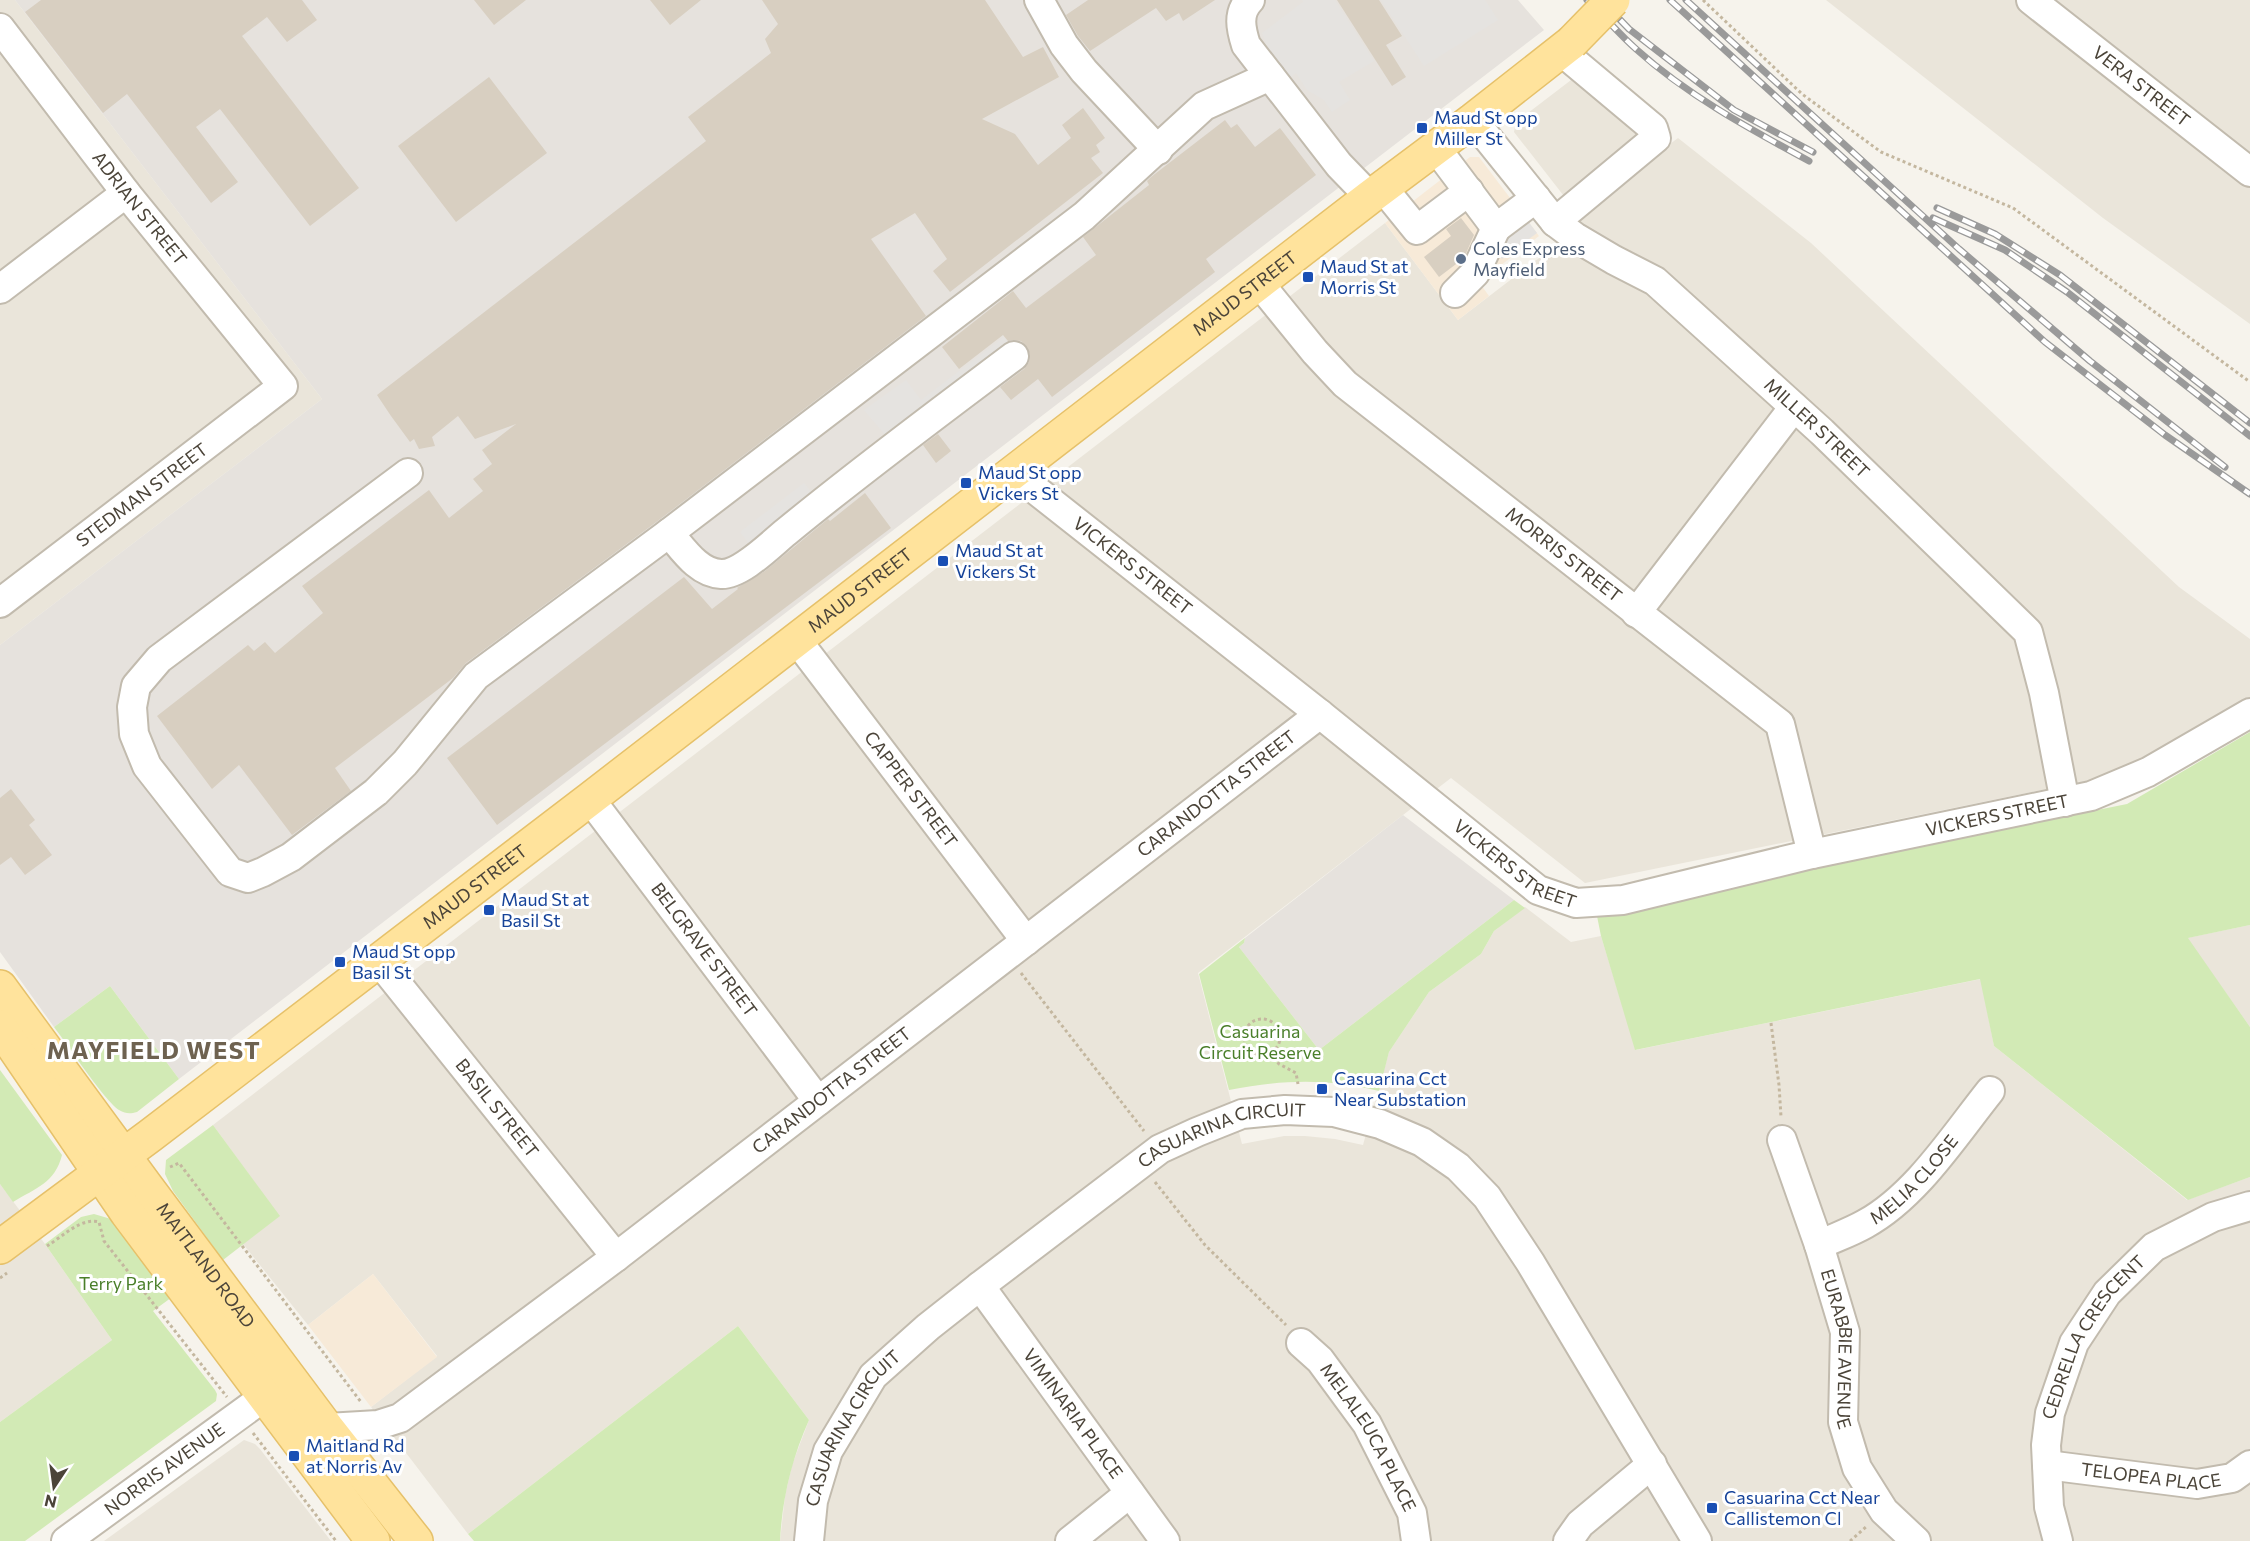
<svg xmlns="http://www.w3.org/2000/svg" width="2250" height="1541" viewBox="0 0 2250 1541" font-family="Commissioner,sans-serif">
<style>
.residential{fill:#eae5da}
.commercial{fill:#f7ead8}
.industrial{fill:#e6e2dd}
.green{fill:#d2eab5}
.parking{fill:#e5e3e0}
.building{fill:#d8cfc1}
.lines{fill:none;stroke-linecap:round;stroke-linejoin:round}
.minor-casing{stroke:#c2bbae;stroke-width:32}
.major-casing{stroke:#e6c16a;stroke-width:36}
.path{stroke:#c4b79f;stroke-width:3;stroke-dasharray:3 3;stroke-linecap:butt}
.minor{stroke:#fff;stroke-width:28}
.major{stroke:#ffe39c;stroke-width:33}
.rail-casing{stroke:#9a9a9a;stroke-width:7}
.rail{stroke:#fff;stroke-width:4.5;stroke-dasharray:14;stroke-linecap:butt}
.major-bridge-casing{stroke:#e6c16a;stroke-width:36;stroke-linecap:butt}
.major-bridge{stroke:#ffe39c;stroke-width:33}
.transit-dot{fill:#1a4fb4;stroke:#fff;stroke-width:2}
.service-dot{fill:#5c6f8a;stroke:#fff;stroke-width:2}
.labels{text-anchor:middle;stroke-width:6;stroke-linejoin:round;paint-order:stroke}
.street-label{font-size:18px;fill:#4b4439;stroke:#fff}
.transit-label{font-size:18px;fill:#164399;stroke:#fff;text-anchor:start}
.service-label{font-size:18px;fill:#4e5e75;stroke:#fff;text-anchor:start}
.park-label{font-size:18px;fill:#4a7f2a;stroke:#fff}
.district-label{font-size:24px;font-weight:bold;letter-spacing:1.5px;fill:#6e6250;stroke:#fff}
</style>
<rect width="100%" height="100%" fill="#f6f3ec"/>
<!-- residential -->
<path class="residential" d="M0,0H15L322,399L0,645Z
M1826,0H2250V324L2103,218Z
M1575,77L1647,134L1567,200L1514,132L1516,122Z
M1678,138L1811,243L2179,587L2250,639V698L2115,775L1585,883L1451,778L1198,973L1242,1144L1284,1136H1305L1335,1139L1363,1145L1389,1052L1429,992L1481,954L1494,931L1525,907L1571,942L1601,936L1636,1050L1981,979L1994,1046L2187,1200L2250,1177V1541H780L785,1496L792,1465L809,1420L738,1326L468,1534L371,1407L437,1356L373,1274L308,1325L243,1244L279,1216L213,1125L1385,223L1458,320L1551,249L1577,214Z
M2250,925V1027L2187,938Z
M0,1184L45,1244L112,1340L0,1422Z
M244,1440L255,1444L260,1449L331,1541H104Z"/>
<!-- commercial -->
<path class="commercial" d="M1470,157H1479L1539,236L1479,282L1489,296L1458,320L1385,223Z
M373,1274L437,1357L371,1407L308,1325Z"/>
<!-- industrial -->
<path class="industrial" d="M15,0H1518L1544,30L179,1079L110,986L54,1027L0,952V645L322,399Z
M1403,815L1514,900L1319,1050L1239,947L1244,943L1245,938Z"/>
<!-- green -->
<path class="green" d="M2250,732V925L2188,938L2250,1027V1177L2188,1200L1994,1046L1980,979L1635,1050L1601,936L1596,911L2127,804Z
M1514,900L1525,908L1494,931L1481,954L1429,992L1389,1052L1379,1091C1326,1078 1282,1080 1229,1090L1199,974L1245,938L1244,943L1239,947L1319,1050Z
M110,986L179,1079L137,1112C130,1114 126,1114 119,1110C105,1101 67,1044 54,1027Z
M0,1070L62,1155C55,1183 36,1188 13,1202L0,1184Z
M213,1125L280,1216L223,1260L173,1191L165,1174L166,1160Z
M94,1214L111,1219L123,1225L179,1292L153,1311L215,1390L217,1394L216,1401L25,1541H0V1422L112,1340L45,1244L81,1217Z
M738,1326L809,1420C792,1458 782,1499 780,1541H474L468,1534Z"/>
<!-- parking -->
<path class="parking" d="M1302,0H1335L1374,61L1339,82L1350,100L1332,112L1324,100L1307,90L1296,73L1289,78L1267,46L1262,33L1303,2Z
M1381,0H1485L1498,20L1424,66Z
M1528,221L1537,233L1502,259L1493,248Z
M1004,337L1021,359L898,450L864,410L906,380L921,400Z
M804,483L817,499L752,548L740,532Z"/>
<!-- building -->
<path class="building" d="M41,0H302L317,20L287,42L267,17L242,36L359,188L310,226L220,109L196,127L238,182L211,203L127,94L103,113L25,12Z
M474,0H526L494,25Z
M650,0H701L670,25Z
M762,0H985L1023,57L1043,47L1059,77L982,119L1015,134L1038,165L1071,138L1062,125L1083,108L1105,138L1096,145L1100,152L1091,158L1103,173L950,292L933,271L947,259L915,213L871,239L926,316L659,520L466,663L453,678L335,768L351,791L292,835L239,765L212,789L157,716L248,645L254,651L265,642L275,653L323,613L302,586L429,490L449,518L483,491L473,479L492,464L482,450L516,424L475,439L458,416L432,437L435,446L419,449L414,439L410,442L391,416L377,395L706,141L688,117L771,53L765,39L778,24Z
M1088,0H1215L1183,21L1179,13L1166,21L1156,8L1090,51L1078,36L1066,15Z
M1337,0H1379L1402,36L1386,45L1406,77L1392,86Z
M489,77L547,153L456,222L398,146Z
M1225,120L1231,128L1237,124L1255,147L1280,128L1316,175L1206,259L1215,272L1052,397L1038,379L1011,400L1000,387L1024,369L1029,362L1030,355L1027,347L1021,341L1013,340L1008,341L1003,335L959,369L942,347L1013,291L1026,308L1096,255L1083,237L1149,185L1147,181L1151,177Z
M1461,218L1474,235L1464,258L1439,277L1424,257L1451,236L1446,229Z
M938,434L951,451L936,463L923,445Z
M865,493L891,528L497,825L447,758L684,577L712,609L738,589L737,588L765,571L828,519L830,521Z
M11,789L35,820L29,825L52,855L25,875L11,857L0,865V798Z"/>
<g class="lines">
<defs>
<g id="minor">
<path d="M1039,0L1064,45L1084,71L1158,150"/>
<path d="M1250,0C1237,13 1241,29 1246,45L1339,165L1370,197"/>
<path id="s1" d="M2031,0L2250,172"/>
<path id="s2" d="M0,28L126,193L283,386L0,603"/>
<path id="s3" d="M1473,120L1555,222L1575,237L1614,260L1655,281L1822,432L2028,632L2044,693L2065,802"/>
<path d="M1436,148L1496,228L1536,198"/>
<path d="M1383,188L1417,230L1469,191"/>
<path d="M1555,222L1656,138L1653,128L1561,51"/>
<path id="s4" d="M1259,283L1315,352L1345,384L1780,724L1812,854"/>
<path d="M0,289L126,193"/>
<path d="M1455,293L1475,273L1496,228"/>
<path id="s5" d="M1013,472L1320,714L1538,890L1576,903L1623,900L1812,854L2091,796L2148,772L2250,713"/>
<path d="M408,473L159,659L136,686L132,707L134,734L147,766L230,872L248,878L263,872L291,857L376,792L405,763L476,676L669,533L1084,216L1204,106L1270,76"/>
<path d="M669,533C683,549 698,573 721,574C741,575 771,544 786,532C860,471 937,414 1014,356"/>
<path d="M1636,613L1794,407"/>
<path id="s6" d="M796,639L1026,941"/>
<path id="s7" d="M590,799L818,1101"/>
<path id="s8" d="M378,960L616,1257"/>
<path id="s9" d="M1782,1140L1819,1245L1845,1332L1843,1422L1857,1468L1884,1511L1916,1541"/>
<path id="s10" d="M1819,1245C1834,1238 1851,1232 1865,1224C1916,1196 1954,1136 1990,1091"/>
<path id="s11" d="M980,1286L1165,1541"/>
<path id="s12" d="M1301,1343L1320,1360L1367,1424L1412,1513L1416,1541"/>
<path id="s13" d="M327,1428L378,1425L400,1418L616,1257L1320,714"/>
<path id="s14" d="M2047,1465L2197,1484L2232,1478L2250,1465"/>
<path id="s15" d="M66,1541L264,1397"/>
<path id="s16" d="M809,1541L813,1501L828,1451L873,1376L928,1327L980,1286L1160,1149L1197,1132L1242,1114L1285,1110L1334,1112L1380,1124L1422,1142L1458,1167L1487,1197L1530,1262L1697,1541"/>
<path d="M1070,1541L1130,1493"/>
<path d="M1568,1541L1580,1524L1652,1464"/>
<path id="s17" d="M2058,1541L2049,1507L2046,1445L2050,1413L2074,1343L2107,1293L2154,1247L2213,1217L2250,1206"/>
</g>
<g id="major">
<path id="s18" d="M0,987L146,1186L327,1428L416,1541"/>
<path d="M0,1027L127,1213L373,1541"/>
<path id="s19" d="M0,1247L151,1135L590,799L1370,197L1473,120L1571,43"/>
</g>
</defs>
<!-- minor casing -->
<use href="#minor" class="minor-casing"/>
<!-- major casing -->
<use href="#major" class="major-casing"/>
<!-- path -->
<path class="path" d="M1703,0L1802,94L1881,152L2013,208L2250,382
M1021,973L1144,1131
M1244 1037a18 18 0 1 1 36 0a18 18 0 1 1-36 0Z
M1771,1023L1779,1085L1781,1117
M1270,1053L1279,1064L1296,1073L1298,1084
M170,1167L179,1163L361,1402
M1155,1182L1205,1245L1286,1325
M47,1246C62,1237 81,1217 99,1222L104,1241L227,1397
M0,1278L7,1273
M253,1433L336,1541
M1850,1541L1867,1526"/>
<!-- minor -->
<use href="#minor" class="minor"/>
<!-- major -->
<use href="#major" class="major"/>
<defs>
<path id="rail" d="M1587,0C1604,16 1619,34 1636,49C1687,95 1748,128 1809,161
M1601,0L1629,29L1734,110L1813,152
M1670,0L2045,342L2165,435L2250,494
M1686,0L1959,249L2090,361L2225,467
M1937,208L1995,234L2060,275L2250,423
M1933,218L2005,250L2067,292L2250,436"/>
</defs>
<!-- rail casing -->
<use href="#rail" class="rail-casing"/>
<!-- rail -->
<use href="#rail" class="rail"/>
<defs>
<path id="major-bridge" d="M1571,43L1613,0"/>
</defs>
<!-- major-bridge casing -->
<use href="#major-bridge" class="major-bridge-casing"/>
<!-- major-bridge -->
<use href="#major-bridge" class="major-bridge"/>
</g>
<!-- markers -->
<g class="transit-dot">
<rect x="1416" y="122" width="12" height="12" rx="3"/>
<rect x="1302" y="271" width="12" height="12" rx="3"/>
<rect x="960" y="477" width="12" height="12" rx="3"/>
<rect x="937" y="555" width="12" height="12" rx="3"/>
<rect x="483" y="904" width="12" height="12" rx="3"/>
<rect x="334" y="956" width="12" height="12" rx="3"/>
<rect x="1316" y="1083" width="12" height="12" rx="3"/>
<rect x="288" y="1450" width="12" height="12" rx="3"/>
<rect x="1706" y="1502" width="12" height="12" rx="3"/>
</g>
<circle class="service-dot" cx="1461" cy="259" r="6"/>
<g class="labels">
<!-- street labels -->
<g class="street-label">
<text dy="6" stroke="none"><textPath href="#s1" startOffset="140">VERA STREET</textPath></text>
<text dy="6" stroke="none"><textPath href="#s2" startOffset="228">ADRIAN STREET</textPath></text>
<text dy="6" stroke="none"><textPath href="#s19" startOffset="1568">MAUD STREET</textPath></text>
<text dy="6" stroke="none"><textPath href="#s3" startOffset="466">MILLER STREET</textPath></text>
<text transform="translate(142 495) rotate(-37)" y="6">STEDMAN STREET</text>
<text dy="6" stroke="none"><textPath href="#s4" startOffset="410">MORRIS STREET</textPath></text>
<text dy="6" stroke="none"><textPath href="#s5" startOffset="152">VICKERS STREET</textPath></text>
<text dy="6" stroke="none"><textPath href="#s19" startOffset="1082">MAUD STREET</textPath></text>
<text dy="6" stroke="none"><textPath href="#s6" startOffset="189">CAPPER STREET</textPath></text>
<text dy="6" stroke="none"><textPath href="#s13" startOffset="1102">CARANDOTTA STREET</textPath></text>
<text dy="6" stroke="none"><textPath href="#s5" startOffset="1142">VICKERS STREET</textPath></text>
<text dy="6" stroke="none"><textPath href="#s5" startOffset="638">VICKERS STREET</textPath></text>
<text dy="6" stroke="none"><textPath href="#s19" startOffset="596">MAUD STREET</textPath></text>
<text dy="6" stroke="none"><textPath href="#s7" startOffset="189">BELGRAVE STREET</textPath></text>
<text dy="6" stroke="none"><textPath href="#s13" startOffset="616">CARANDOTTA STREET</textPath></text>
<text dy="6" stroke="none"><textPath href="#s8" startOffset="190">BASIL STREET</textPath></text>
<text dy="6" stroke="none"><textPath href="#s16" startOffset="610">CASUARINA CIRCUIT</textPath></text>
<text dy="6" stroke="none"><textPath href="#s10" startOffset="117">MELIA CLOSE</textPath></text>
<text dy="6" stroke="none"><textPath href="#s18" startOffset="346">MAITLAND ROAD</textPath></text>
<text dy="6" stroke="none"><textPath href="#s17" startOffset="218">CEDRELLA CRESCENT</textPath></text>
<text dy="6" stroke="none"><textPath href="#s9" startOffset="218">EURABBIE AVENUE</textPath></text>
<text dy="6" stroke="none"><textPath href="#s11" startOffset="158">VIMINARIA PLACE</textPath></text>
<text dy="6" stroke="none"><textPath href="#s16" startOffset="124">CASUARINA CIRCUIT</textPath></text>
<text dy="6" stroke="none"><textPath href="#s12" startOffset="117">MELALEUCA PLACE</textPath></text>
<text dy="6" stroke="none"><textPath href="#s15" startOffset="122">NORRIS AVENUE</textPath></text>
<text dy="6" stroke="none"><textPath href="#s14" startOffset="105">TELOPEA PLACE</textPath></text>
</g>
<!-- transit labels -->
<g class="transit-label">
<text x="1434" y="124">Maud St opp<tspan x="1434" dy="21">Miller St</tspan></text>
<text x="1320" y="273">Maud St at<tspan x="1320" dy="21">Morris St</tspan></text>
<text x="978" y="479">Maud St opp<tspan x="978" dy="21">Vickers St</tspan></text>
<text x="955" y="557">Maud St at<tspan x="955" dy="21">Vickers St</tspan></text>
<text x="501" y="906">Maud St at<tspan x="501" dy="21">Basil St</tspan></text>
<text x="352" y="958">Maud St opp<tspan x="352" dy="21">Basil St</tspan></text>
<text x="1334" y="1085">Casuarina Cct<tspan x="1334" dy="21">Near Substation</tspan></text>
<text x="306" y="1452">Maitland Rd<tspan x="306" dy="21">at Norris Av</tspan></text>
<text x="1724" y="1504">Casuarina Cct Near<tspan x="1724" dy="21">Callistemon Cl</tspan></text>
</g>
<!-- service labels -->
<g class="service-label">
<text x="1473" y="255">Coles Express<tspan x="1473" dy="21">Mayfield</tspan></text>
</g>
<!-- park labels -->
<g class="park-label">
<text x="1260" y="1038">Casuarina<tspan x="1260" dy="21">Circuit Reserve</tspan></text>
<text x="121" y="1290">Terry Park</text>
</g>
<!-- district labels -->
<g class="district-label">
<text x="154" y="1059">MAYFIELD WEST</text>
</g>
</g>
<!-- north arrow -->
<g transform="translate(54 1487) rotate(193)" stroke="#ffffff" stroke-width="4.5" paint-order="stroke">
<path d="M0-4.5L10 22L0 15L-10 22Z" fill="#4b4439"/>
<text y="-9" font-size="16" font-weight="bold" text-anchor="middle" fill="#4b4439">N</text>
</g>
</svg>
